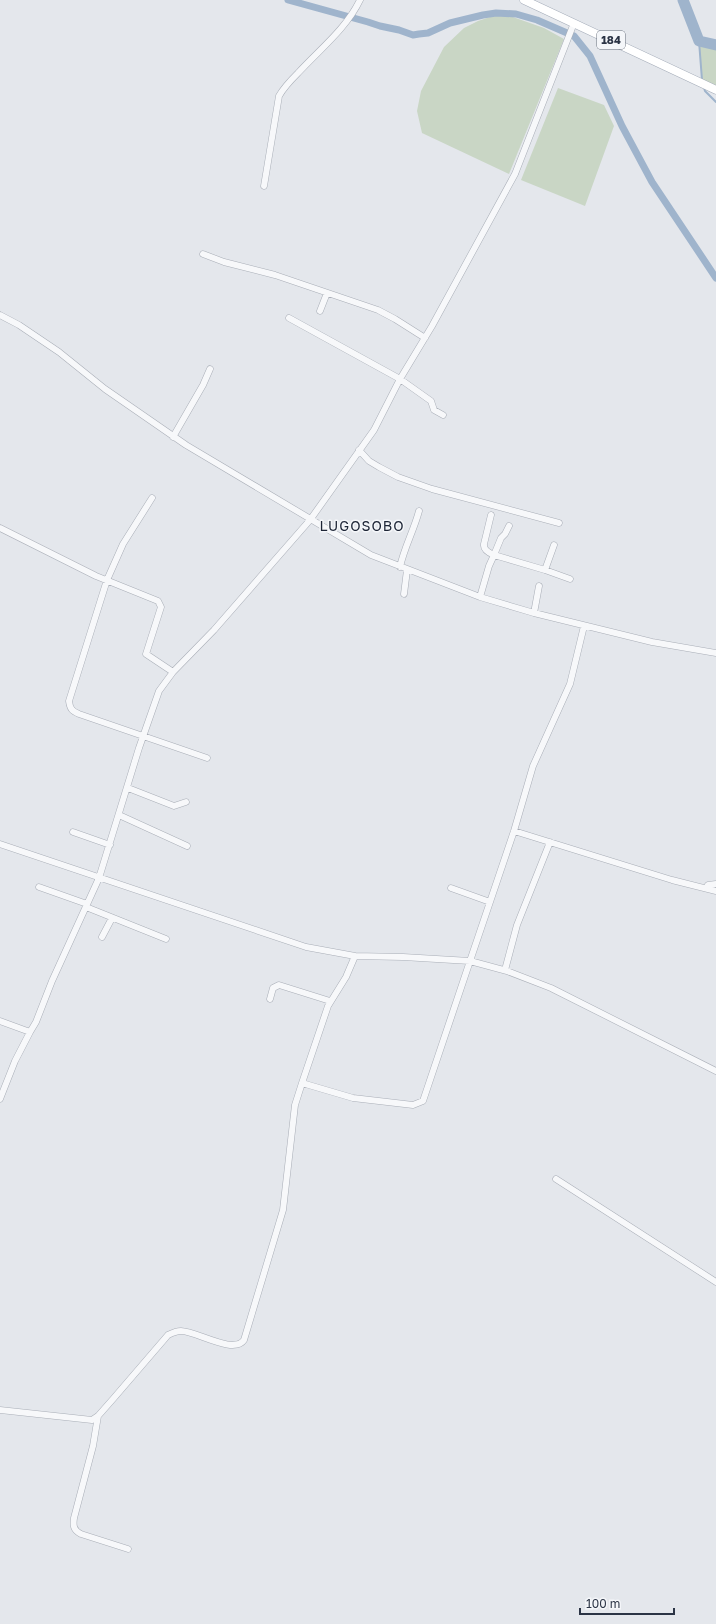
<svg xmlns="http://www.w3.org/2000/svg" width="716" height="1624" viewBox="0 0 716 1624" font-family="'Golos Text',sans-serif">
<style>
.green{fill:#c9d6c5}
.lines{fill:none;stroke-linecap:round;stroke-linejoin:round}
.stream{stroke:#9fb4cc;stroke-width:2}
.canal{stroke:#9fb4cc;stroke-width:7}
.river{stroke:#9fb4cc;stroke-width:11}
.minor-casing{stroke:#a9aeb7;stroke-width:7}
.major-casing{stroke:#a3abb8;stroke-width:9}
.minor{stroke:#f7f8fa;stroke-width:6}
.major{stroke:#fff;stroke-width:8}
.labels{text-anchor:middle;stroke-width:3;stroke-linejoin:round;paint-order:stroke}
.shield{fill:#f4f6f9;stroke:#676e7b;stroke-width:1}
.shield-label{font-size:11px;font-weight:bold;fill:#2b3445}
.quarter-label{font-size:14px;letter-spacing:1px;fill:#1d2536;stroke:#f4f6f9}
</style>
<rect width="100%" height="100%" fill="#e4e7ec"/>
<!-- green -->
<path class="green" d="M502,13L544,28L564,39L509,174L422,133L417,111L421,91L444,47L464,28L478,21Z
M699,41L716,45V88L702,80Z
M558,88L604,105L614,126L585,206L521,180Z"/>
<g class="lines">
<!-- stream -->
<path class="stream" d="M699,41L702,80
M704,88L705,91L716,102"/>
<!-- canal -->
<path class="canal" d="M288,0L368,22L380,26L399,30L413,35L419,34L428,33L450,23L483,15L496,13L516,14L537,20L574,36L590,56L622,126L652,182L716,278"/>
<!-- river -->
<path class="river" d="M683,0L699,41L716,45"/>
<defs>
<path id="minor" d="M264,186L279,96C284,87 291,80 298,73C320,49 346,29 360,0
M203,254L224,262L275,275L378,310L395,319L425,338
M320,311L327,293
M0,315L19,325L59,352L105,389L186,445L371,555L480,597L534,613L652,642L716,653
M289,318L400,379L431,401L434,410L443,415
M173,437L203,385L210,369
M359,450L369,461L379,467L398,477L432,489L559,523
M152,498L123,544L107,580L69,701C70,709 72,711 79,714L207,758
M491,515L484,544C483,550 489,553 494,555L501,538L505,534L509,526
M0,528L96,576L158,601L161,607L146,654L173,672
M400,567C404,548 414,530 419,511
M545,570L554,545
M404,594L407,570
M480,597L489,566L494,555L545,570L570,579
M534,613L539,586
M128,788L174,806L186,802
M119,815L187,846
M514,831L672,880L716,891
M73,832L110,845
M0,844L306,947L355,956
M39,887L87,904
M451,888L490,902
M706,888L708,885L716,884
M86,907L166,939
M102,937L112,918
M505,970L517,925L550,842
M270,999L273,988L279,985L330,1001
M0,1021L30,1032L36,1022L52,981L99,878L139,748L159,691L173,672L214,630L310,520L374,430L400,379L432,326L515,174L574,23
M302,1083L353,1098L413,1105L423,1101L470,961L507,971L551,988L716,1071
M0,1099L15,1061L30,1032
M556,1179L716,1282
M0,1410L92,1420L98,1416L113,1399L168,1335C172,1333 176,1331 181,1331C196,1331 234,1355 244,1340L283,1210L295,1105L302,1083L328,1006L346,977L355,956L403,957L470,961L514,831L533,766L570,684L584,626
M98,1416L93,1446L74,1518C73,1525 73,1530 81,1534L128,1549"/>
<path id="major" d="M524,0L716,90"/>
</defs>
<!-- minor casing -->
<use href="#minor" class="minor-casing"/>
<!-- major casing -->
<use href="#major" class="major-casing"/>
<!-- minor -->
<use href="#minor" class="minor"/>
<!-- major -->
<use href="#major" class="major"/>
</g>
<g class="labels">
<!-- shield labels -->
<rect class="shield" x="597" y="31" width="28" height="18" rx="3"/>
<g class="shield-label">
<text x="611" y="44">184</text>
</g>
<!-- quarter labels -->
<g class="quarter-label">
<text x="362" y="531">LUGOSOBO</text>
</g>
</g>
<!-- scale -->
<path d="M580 1608v6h94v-6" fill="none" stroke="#2b3445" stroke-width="2"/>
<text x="586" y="1608" font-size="12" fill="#2b3445" stroke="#f4f6f9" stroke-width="3" paint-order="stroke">100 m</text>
</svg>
